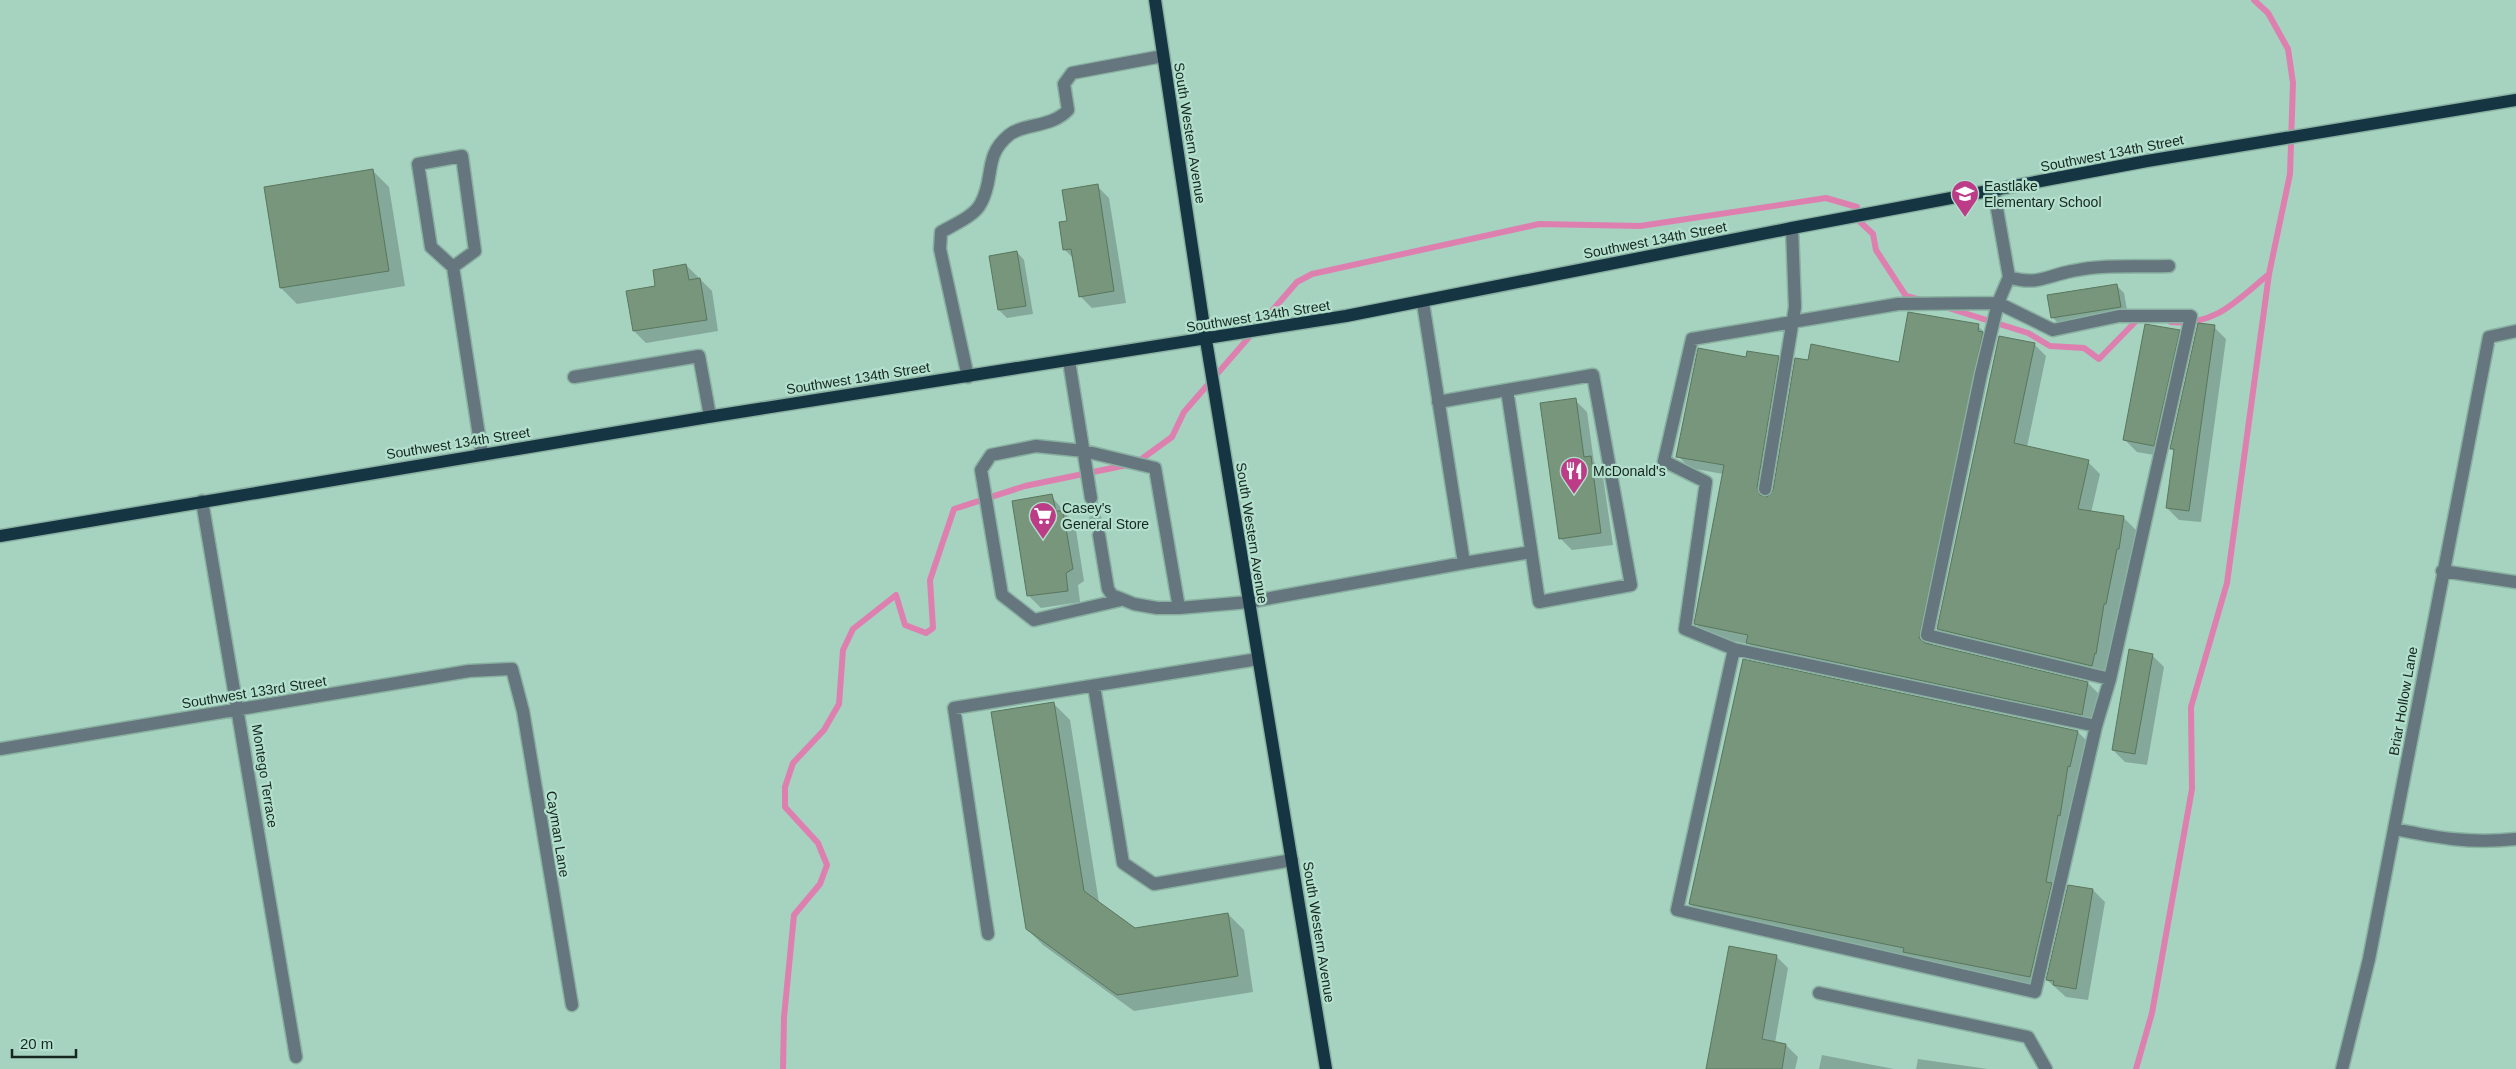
<svg xmlns="http://www.w3.org/2000/svg" width="2516" height="1069" viewBox="0 0 2516 1069" font-family="Arial,sans-serif">
<style>
.shadow{fill:#0003}
.lines{fill:none;stroke-linecap:round;stroke-linejoin:round}
.stream{stroke:#dd80b0;stroke-width:6}
.building{fill:#77967b;stroke:#59775d}
.minor-tunnel{stroke:#89b0a0;stroke-width:12;stroke-dasharray:12 6;stroke-linecap:butt}
.minor-casing{stroke:#89b0a0;stroke-width:15}
.major-casing{stroke:#89b0a0;stroke-width:15}
.minor{stroke:#65767e;stroke-width:12}
.major{stroke:#163543;stroke-width:12}
.labels{text-anchor:middle;stroke-width:4.5;stroke-linejoin:round;paint-order:stroke}
.street-label{font-size:14px;fill:#162720;stroke:#b3dfcd}
.poi-label{font-size:14px;fill:#162720;stroke:#b3dfcd;text-anchor:start}
</style>
<rect width="100%" height="100%" fill="#a6d2c0"/>
<!-- shadow -->
<path class="shadow" d="M373,171L389,187L405,286L297,304L281,288Z
M1097,186L1109,198L1126,303L1092,308L1080,296L1074,259L1064,249L1068,222Z
M1017,252L1024,260L1033,314L1007,318L999,310Z
M686,265L712,291L718,331L646,343L634,331L657,287Z
M2116,285L2124,293L2128,315L2060,325L2052,317Z
M1978,326L1990,338L1994,346L1932,646L2088,683L2100,695L2094,726L1760,655L1749,644L1707,636L1695,623L1723,474L1690,468L1678,456L1747,359L1778,357L1790,369L1769,496H1772L1809,361L1900,363Z
M2214,327L2226,339L2201,522L2179,520L2167,508L2175,452L2171,448Z
M2179,331L2191,343L2166,457L2137,452L2125,440Z
M2034,344L2046,356L2027,447L2088,462L2100,474L2091,513L2124,518L2136,530L2131,561L2129,560L2104,678L1950,641L1938,629Z
M1575,400L1587,412L1594,462L1602,470L1613,545L1572,550L1560,538Z
M1051,496L1075,524L1084,581L1078,585L1080,602L1041,608L1029,596Z
M2152,655L2164,667L2147,765L2125,762L2113,750Z
M1054,704L1070,720L1099,903L1134,929L1228,914L1244,930L1253,992L1134,1011L1043,945L1027,929Z
M2078,732L2090,744L2042,988L1702,916L1690,904Z
M2093,890L2105,902L2088,1000L2066,997L2047,980Z
M1776,956L1788,968L1775,1043L1786,1045L1798,1057L1795,1069H1707Z
M1822,1055L1894,1069H1819Z
M1918,1059L1988,1069H1916Z"/>
<g class="lines">
<!-- stream -->
<path class="stream" d="M1945,307L2028,333L2050,346L2084,348L2099,359L2139,318L2141,319
M2171,322C2216,326 2237,300 2269,274
M1136,463L1172,437L1184,412L1297,282L1312,274L1539,224L1640,226L1826,198L1857,207V219L1873,234L1876,250L1906,296L1921,300
M783,1069L784,1017L794,915L820,884L827,865L818,843L785,807V787L793,763L824,730L839,704L843,650L853,629L896,595L905,625L926,633L933,628L930,580L954,509L1025,486L1127,465
M2136,1069L2152,1013L2192,789L2191,707L2227,583L2269,274L2290,174L2293,83L2288,49L2268,13L2254,0"/>
</g>
<!-- building -->
<path class="building" d="M373,169L389,271L280,288L264,187Z
M1098,184L1114,291L1079,297L1071,249L1063,250L1059,222L1067,221L1062,190Z
M1017,251L1026,306L998,310L989,256Z
M686,264L689,280L700,278L707,320L633,331L626,291L655,286L653,270Z
M2117,284L2121,307L2051,318L2047,295Z
M1908,312L1979,324L1978,331L1983,332L1919,638L1925,643L2088,682L2082,715L1746,643L1748,635L1694,624L1724,465L1676,457L1698,348L1746,357L1747,351L1779,356L1757,488L1760,495L1767,497L1773,490L1795,358L1808,360L1811,344L1899,362Z
M2198,323L2215,325L2189,511L2166,508L2174,449H2170Z
M2145,324L2180,330L2154,446L2123,440Z
M1999,336L2035,343L2014,443L2089,460L2078,509L2124,516L2119,549H2117L2106,604H2104L2096,654L2095,653L2092,666L1937,629Z
M1576,398L1584,457L1591,456L1601,533L1559,539L1540,403Z
M1052,494L1056,511H1063L1073,569L1066,573L1068,591L1027,596L1012,501Z
M2129,649L2153,654L2135,754L2112,750Z
M1743,659L2078,731L2070,767L2068,766L2060,816L2058,815L2046,882L2052,883L2030,977L1903,952L1904,948L1689,904Z
M1054,702L1084,891L1135,928L1228,913L1238,976L1117,995L1026,929L991,712Z
M2068,885L2093,889L2076,989L2053,985L2054,981L2046,980Z
M1729,946L1777,955L1762,1039L1786,1044L1782,1069H1706Z"/>
<g class="lines">
<!-- minor-tunnel -->
<path class="minor-tunnel" d="M1091,498L1099,535"/>
<defs>
<path id="minor" d="M1994,192L2009,277C2037,286 2046,276 2072,271C2103,264 2138,267 2169,266
M453,267L431,247L418,164L462,156L475,251L453,267L482,455
M2009,277L1998,303L1981,374L1927,635L2110,679L2191,316H2119L2053,330L1998,303L1898,304L1692,339L1664,461L1706,482L1685,629L1734,649L1677,910L2035,992L2096,726L2110,679
M1069,361L1091,498
M574,377L699,356L710,416
M968,377L940,249L941,232C953,225 975,216 981,203C995,178 983,156 1009,135C1024,123 1051,128 1068,110L1064,84L1072,73L1163,56
M1438,402L1593,375L1631,585L1539,602L1507,390
M1765,489L1795,307L1792,228
M202,501L296,1057
M1099,535L1108,589L1112,595L1134,604L1157,608H1179L1249,602L1464,563L1423,303
M1464,563L1531,552
M2442,571L2516,582
M1121,600L1034,620L1002,595L981,470L991,455L1036,446L1084,451L1155,468L1179,608
M1734,649L2096,726
M1094,686L1123,863L1154,884L1292,860
M0,749L469,671L512,669L523,711L572,1005
M2395,829C2438,838 2471,844 2516,839
M988,934L954,708L1258,659
M1819,993L2028,1037L2046,1069
M2342,1069L2369,959L2489,337L2516,331"/>
<path id="major" d="M1155,0L1206,340L1326,1069
M0,536L708,417L1346,316L1792,228L2147,161L2516,100"/>
</defs>
<!-- minor casing -->
<use href="#minor" class="minor-casing"/>
<!-- major casing -->
<use href="#major" class="major-casing"/>
<!-- minor -->
<use href="#minor" class="minor"/>
<!-- major -->
<use href="#major" class="major"/>
</g>
<!-- icons -->
<defs>
<symbol id="school-pin" viewBox="-11 -11 22 30"><path d="M0 17L-7.5 6A9.5 9.5 0 1 1 7.5 6Z" fill="#bc3c87" stroke="#b3dfcd"/><path d="M0-5L7-2L0 1L-7-2ZM-4 1L0 2.5L4 1V4Q0 6-4 4Z" fill="#fff"/></symbol>
<symbol id="restaurant-pin" viewBox="-11 -11 22 30"><path d="M0 17L-7.5 6A9.5 9.5 0 1 1 7.5 6Z" fill="#bc3c87" stroke="#b3dfcd"/><path d="M-5-6h1v4h1v-4h1v4h1v-4h1v5L-1.5 .5V6h-2V.5L-5-1ZM5-6V6H3V1.5H1.5Q1.5-4 5-6Z" fill="#fff"/></symbol>
<symbol id="supermarket-pin" viewBox="-11 -11 22 30"><path d="M0 17L-7.5 6A9.5 9.5 0 1 1 7.5 6Z" fill="#bc3c87" stroke="#b3dfcd"/><path d="M-6-5.5h2.5l.6 2H6L4.5 2H-2.5L-4.4-4H-6ZM-1.5 3.2a1.3 1.3 0 1 0 .1 0ZM3 3.2a1.3 1.3 0 1 0 .1 0Z" fill="#fff"/></symbol>
</defs>
<g fill-rule="evenodd">
<use href="#school-pin" x="1949" y="178" width="32" height="43"/>
<use href="#restaurant-pin" x="1558" y="455" width="32" height="43"/>
<use href="#supermarket-pin" x="1027" y="500" width="32" height="43"/>
</g>
<g class="labels">
<!-- street labels -->
<g class="street-label">
<text transform="translate(1190 133) rotate(81)" y="5">South Western Avenue</text>
<text transform="translate(2112 153) rotate(-11)" y="5">Southwest 134th Street</text>
<text transform="translate(1655 240) rotate(-11)" y="5">Southwest 134th Street</text>
<text transform="translate(1258 316) rotate(-9)" y="5">Southwest 134th Street</text>
<text transform="translate(858 378) rotate(-9)" y="5">Southwest 134th Street</text>
<text transform="translate(458 443) rotate(-9)" y="5">Southwest 134th Street</text>
<text transform="translate(1252 533) rotate(81)" y="5">South Western Avenue</text>
<text transform="translate(254 692) rotate(-9)" y="5">Southwest 133rd Street</text>
<text transform="translate(2403 701) rotate(-80)" y="5">Briar Hollow Lane</text>
<text transform="translate(265 776) rotate(81)" y="5">Montego Terrace</text>
<text transform="translate(558 834) rotate(81)" y="5">Cayman Lane</text>
<text transform="translate(1319 932) rotate(81)" y="5">South Western Avenue</text>
</g>
<!-- poi labels -->
<g class="poi-label">
<text x="1984" y="191">Eastlake<tspan x="1984" dy="16">Elementary School</tspan></text>
<text x="1593" y="476">McDonald's</text>
<text x="1062" y="513">Casey's<tspan x="1062" dy="16">General Store</tspan></text>
</g>
</g>
<!-- scale -->
<path d="M12 1049v8h64v-8" fill="none" stroke="#162720" stroke-width="2.5"/>
<text x="20" y="1049" font-size="15" fill="#162720" stroke="#b3dfcd" stroke-width="4" paint-order="stroke">20 m</text>
</svg>
